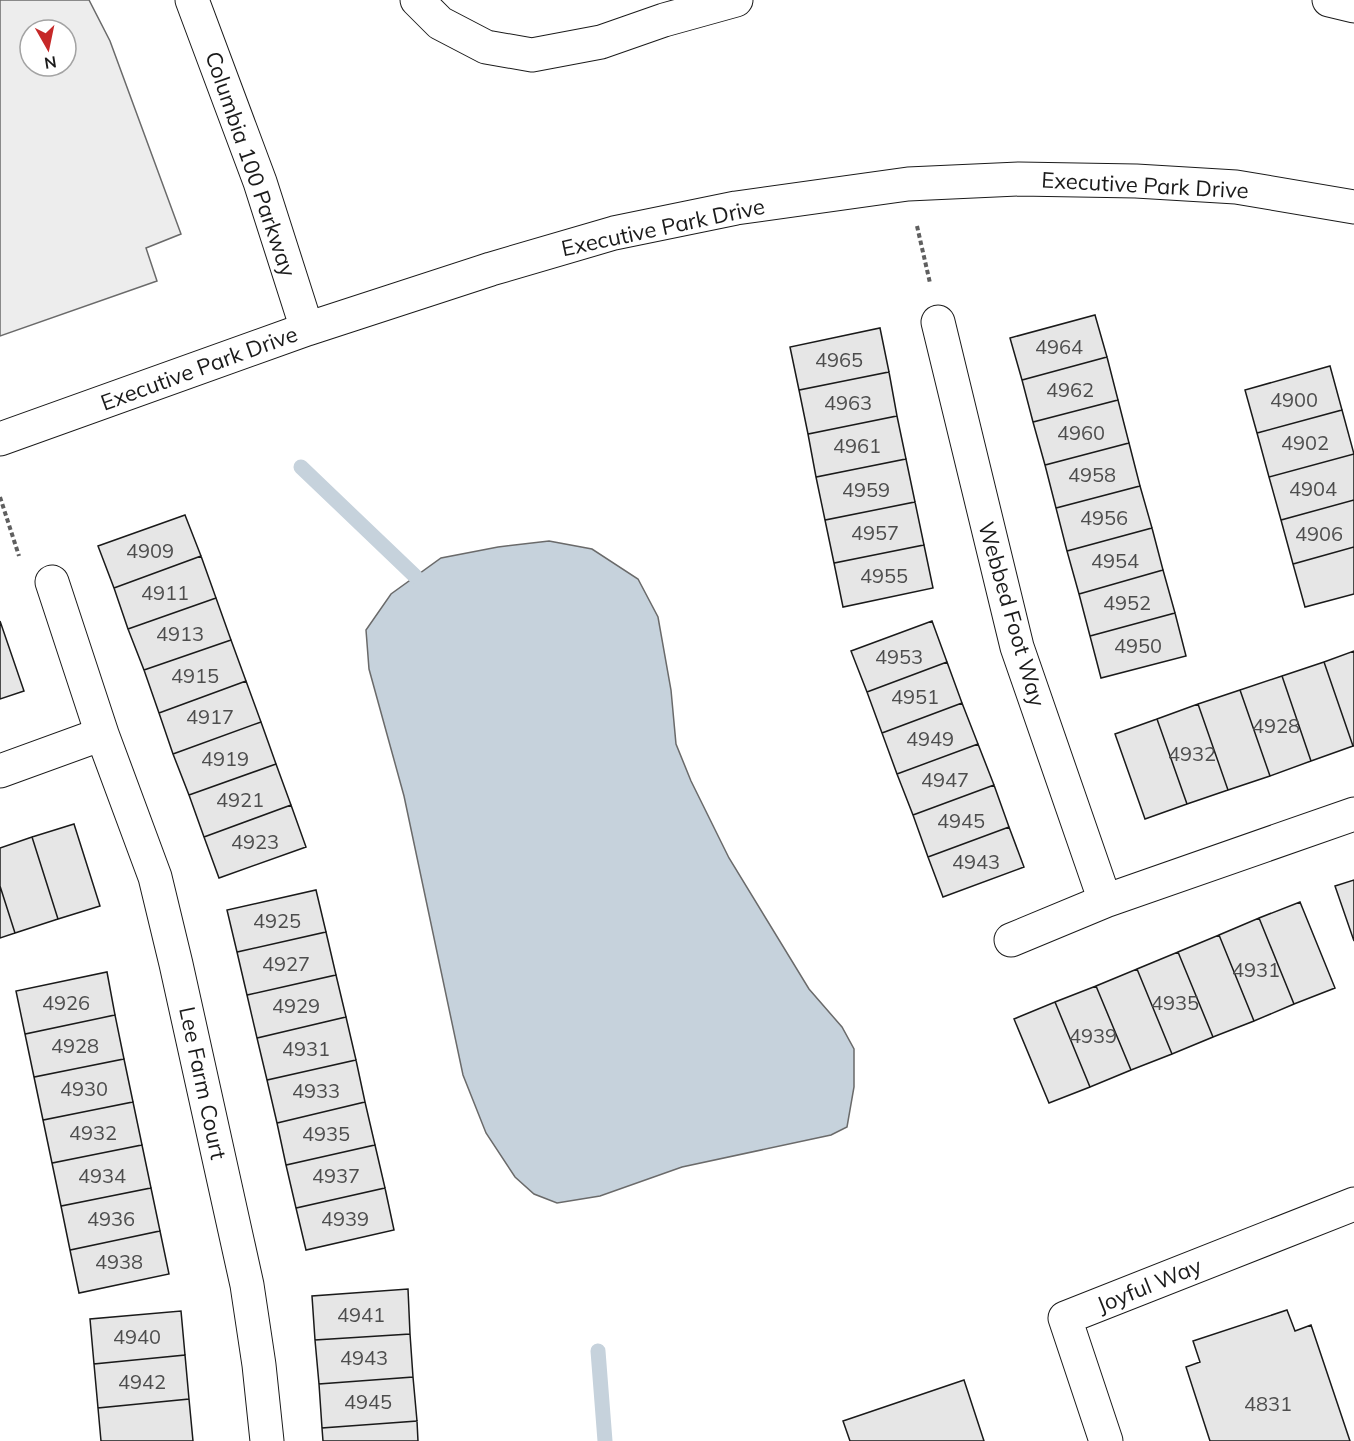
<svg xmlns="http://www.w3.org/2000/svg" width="1354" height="1441" viewBox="0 0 1354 1441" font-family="Mulish,sans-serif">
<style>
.parking{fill:#ededed;stroke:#6a6a6a;stroke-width:1.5;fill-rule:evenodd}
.water{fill:#c6d2dc;stroke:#6a6a6a;stroke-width:1.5}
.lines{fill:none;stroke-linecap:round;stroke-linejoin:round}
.stream{stroke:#c6d2dc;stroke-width:15}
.building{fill:#e6e6e6;stroke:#1a1a1a;stroke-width:1.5}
.street-casing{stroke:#1a1a1a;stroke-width:35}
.path{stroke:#5f5f5f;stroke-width:4;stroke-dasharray:4.5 3;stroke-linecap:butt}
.street{stroke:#fff;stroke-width:33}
.labels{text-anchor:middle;stroke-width:4.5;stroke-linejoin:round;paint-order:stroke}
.number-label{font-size:20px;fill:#4d4d4d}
.street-label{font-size:22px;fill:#1a1a1a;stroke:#fff}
</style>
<rect width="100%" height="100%" fill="#fff"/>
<!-- parking -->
<path class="parking" d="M0,0H89L110,41L181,234L146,248L157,281L0,336ZM30,30H66V66H30Z"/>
<!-- water -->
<path class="water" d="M549,541L592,549L638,579L658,617L671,690L676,744L691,781L729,858L809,989L842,1027L854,1049V1087L847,1127L831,1135L682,1167L600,1196L557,1203L534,1194L515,1177L486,1133L463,1075L404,796L369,669L366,630L391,594L441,558L498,547Z"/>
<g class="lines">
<!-- stream -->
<path class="stream" d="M301,467L415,576
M598,1351L605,1441"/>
</g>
<!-- building -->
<path class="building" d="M1095,315L1107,357L1022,380L1010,338Z
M880,328L889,372L799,390L790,347Z
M1107,357L1118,400L1033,422L1022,380Z
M1330,366L1342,410L1257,433L1245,390Z
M889,372L897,416L808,434L799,390Z
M1118,400L1129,443L1045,465L1033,422Z
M1342,410L1354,454L1269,477L1257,433Z
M897,416L906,459L816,477L808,434Z
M1129,443L1140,486L1056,508L1045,465Z
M1354,454V500L1281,520L1269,477Z
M906,459L915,502L825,520L816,477Z
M1140,486L1152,528L1067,551L1056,508Z
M1354,500V547L1293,564L1281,520Z
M915,502L924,545L834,563L825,520Z
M185,515L201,556L114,588L98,546Z
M1152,528L1163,570L1079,594L1067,551Z
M924,545L933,588L843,607L834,563Z
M1354,547V594L1305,607L1293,564Z
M201,556L216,598L128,629L114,588Z
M1163,570L1175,613L1090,636L1079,594Z
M216,598L231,640L144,670L128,629Z
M1175,613L1186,656L1101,678L1090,636Z
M0,621L24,691L0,699Z
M932,621L947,662L867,692L851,651Z
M231,640L246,681L159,713L144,670Z
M1354,651V746H1353L1324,662Z
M947,662L962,703L882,733L867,692Z
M1324,662L1353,746L1311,761L1282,676Z
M1282,676L1311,761L1270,776L1240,690Z
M246,681L261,722L173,754L159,713Z
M1240,690L1270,776L1228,790L1198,704Z
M962,703L978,744L897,774L882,733Z
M1198,704L1228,790L1187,804L1157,719Z
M1157,719L1187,804L1145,819L1115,734Z
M261,722L276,764L189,795L173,754Z
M978,744L994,785L913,815L897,774Z
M276,764L291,805L204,837L189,795Z
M994,785L1009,827L928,857L913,815Z
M291,805L306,847L219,878L204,837Z
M74,824L100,906L58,919L32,837Z
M1009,827L1024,867L943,897L928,857Z
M32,837L58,919L15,933L0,886V848Z
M1354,880V941L1335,886Z
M0,886L15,933L0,938Z
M316,890L326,932L237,952L227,910Z
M1300,902L1335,988L1294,1004L1259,918Z
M1259,918L1294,1004L1254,1021L1219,935Z
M326,932L336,975L247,995L237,952Z
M1219,935L1254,1021L1213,1037L1178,952Z
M1178,952L1213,1037L1172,1054L1137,969Z
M1137,969L1172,1054L1131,1070L1096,986Z
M107,972L115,1015L25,1034L16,991Z
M336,975L346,1017L257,1038L247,995Z
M1096,986L1131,1070L1090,1087L1055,1002Z
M1055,1002L1090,1087L1049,1103L1014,1019Z
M115,1015L124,1059L34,1077L25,1034Z
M346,1017L356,1060L267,1080L257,1038Z
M124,1059L133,1102L43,1120L34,1077Z
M356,1060L365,1102L277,1123L267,1080Z
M133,1102L142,1145L52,1163L43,1120Z
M365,1102L375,1145L286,1165L277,1123Z
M142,1145L151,1188L61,1206L52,1163Z
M375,1145L385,1188L296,1208L286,1165Z
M151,1188L160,1231L70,1250L61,1206Z
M385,1188L394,1230L306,1250L296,1208Z
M160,1231L169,1274L79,1293L70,1250Z
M408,1289L410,1334L315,1340L312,1296Z
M1287,1310L1295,1331L1311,1325L1350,1441H1210L1186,1367L1200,1362L1193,1341Z
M181,1311L185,1355L94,1364L90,1319Z
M410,1334L413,1377L319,1384L315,1340Z
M185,1355L189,1399L98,1408L94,1364Z
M413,1377L417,1421L322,1428L319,1384Z
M964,1380L984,1441H850L843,1421Z
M189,1399L193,1441H101L98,1408Z
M417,1421L418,1441H323L322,1428Z"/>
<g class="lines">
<defs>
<path id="street" d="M192,0L260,182L307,329
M417,0L440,23L486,47L532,55L601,42L664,20L736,0
M1329,0L1354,6
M938,322L1017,647L1105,901
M0,439L307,329L491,269L614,233L736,208L908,184L1019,179L1136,181L1236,187L1354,207
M52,582L102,734
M0,771L102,734L155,877L176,964L247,1285L259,1365L267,1441
M1011,940L1105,901L1354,814
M1106,1441L1065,1318L1354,1204"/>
</defs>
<!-- street casing -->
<use href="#street" class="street-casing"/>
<!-- path -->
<path class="path" d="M917,226L930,283
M0,497L19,556"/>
<!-- street -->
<use href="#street" class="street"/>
</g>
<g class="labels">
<!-- number labels -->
<g class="number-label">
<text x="1059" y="354">4964</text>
<text x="839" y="367">4965</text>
<text x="1070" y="397">4962</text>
<text x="1294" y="407">4900</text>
<text x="848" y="410">4963</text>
<text x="1081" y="440">4960</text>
<text x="1305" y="450">4902</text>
<text x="857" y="453">4961</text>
<text x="1092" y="482">4958</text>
<text x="1313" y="496">4904</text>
<text x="866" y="497">4959</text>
<text x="1104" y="525">4956</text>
<text x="875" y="540">4957</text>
<text x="1319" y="541">4906</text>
<text x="150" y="558">4909</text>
<text x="1115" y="568">4954</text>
<text x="884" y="583">4955</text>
<text x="165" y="600">4911</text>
<text x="1127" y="610">4952</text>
<text x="180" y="641">4913</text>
<text x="1138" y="653">4950</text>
<text x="899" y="664">4953</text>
<text x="195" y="683">4915</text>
<text x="915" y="704">4951</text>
<text x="210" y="724">4917</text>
<text x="1276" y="733">4928</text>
<text x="930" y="746">4949</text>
<text x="1192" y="761">4932</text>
<text x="225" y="766">4919</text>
<text x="945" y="787">4947</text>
<text x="240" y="807">4921</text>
<text x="961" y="828">4945</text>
<text x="255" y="849">4923</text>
<text x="976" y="869">4943</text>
<text x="277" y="928">4925</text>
<text x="286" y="971">4927</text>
<text x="1256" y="977">4931</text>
<text x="66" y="1010">4926</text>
<text x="1175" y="1010">4935</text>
<text x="296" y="1013">4929</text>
<text x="1093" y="1043">4939</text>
<text x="75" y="1053">4928</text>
<text x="306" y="1056">4931</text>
<text x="84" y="1096">4930</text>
<text x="316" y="1098">4933</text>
<text x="93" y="1140">4932</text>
<text x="326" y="1141">4935</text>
<text x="102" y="1183">4934</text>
<text x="336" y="1183">4937</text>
<text x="111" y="1226">4936</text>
<text x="345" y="1226">4939</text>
<text x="119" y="1269">4938</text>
<text x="361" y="1322">4941</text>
<text x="137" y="1344">4940</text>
<text x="364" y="1365">4943</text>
<text x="142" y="1389">4942</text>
<text x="368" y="1409">4945</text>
<text x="1268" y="1411">4831</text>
</g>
<!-- street labels -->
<g class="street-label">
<text transform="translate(251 164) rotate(71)" y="8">Columbia 100 Parkway</text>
<text transform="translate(1145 185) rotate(3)" y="8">Executive Park Drive</text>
<text transform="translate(663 227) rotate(-12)" y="8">Executive Park Drive</text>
<text transform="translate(199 368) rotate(-20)" y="8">Executive Park Drive</text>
<text transform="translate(1012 614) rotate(74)" y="8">Webbed Foot Way</text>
<text transform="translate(203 1083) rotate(78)" y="8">Lee Farm Court</text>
<text transform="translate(1149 1285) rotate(-22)" y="8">Joyful Way</text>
</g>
</g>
<!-- north arrow -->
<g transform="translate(48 48) rotate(171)"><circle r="28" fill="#ffffff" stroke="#a3a3a3" stroke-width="1.5"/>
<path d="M0-4.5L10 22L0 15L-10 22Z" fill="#c62828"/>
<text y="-9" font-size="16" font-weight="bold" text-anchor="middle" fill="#1a1a1a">N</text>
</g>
</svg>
